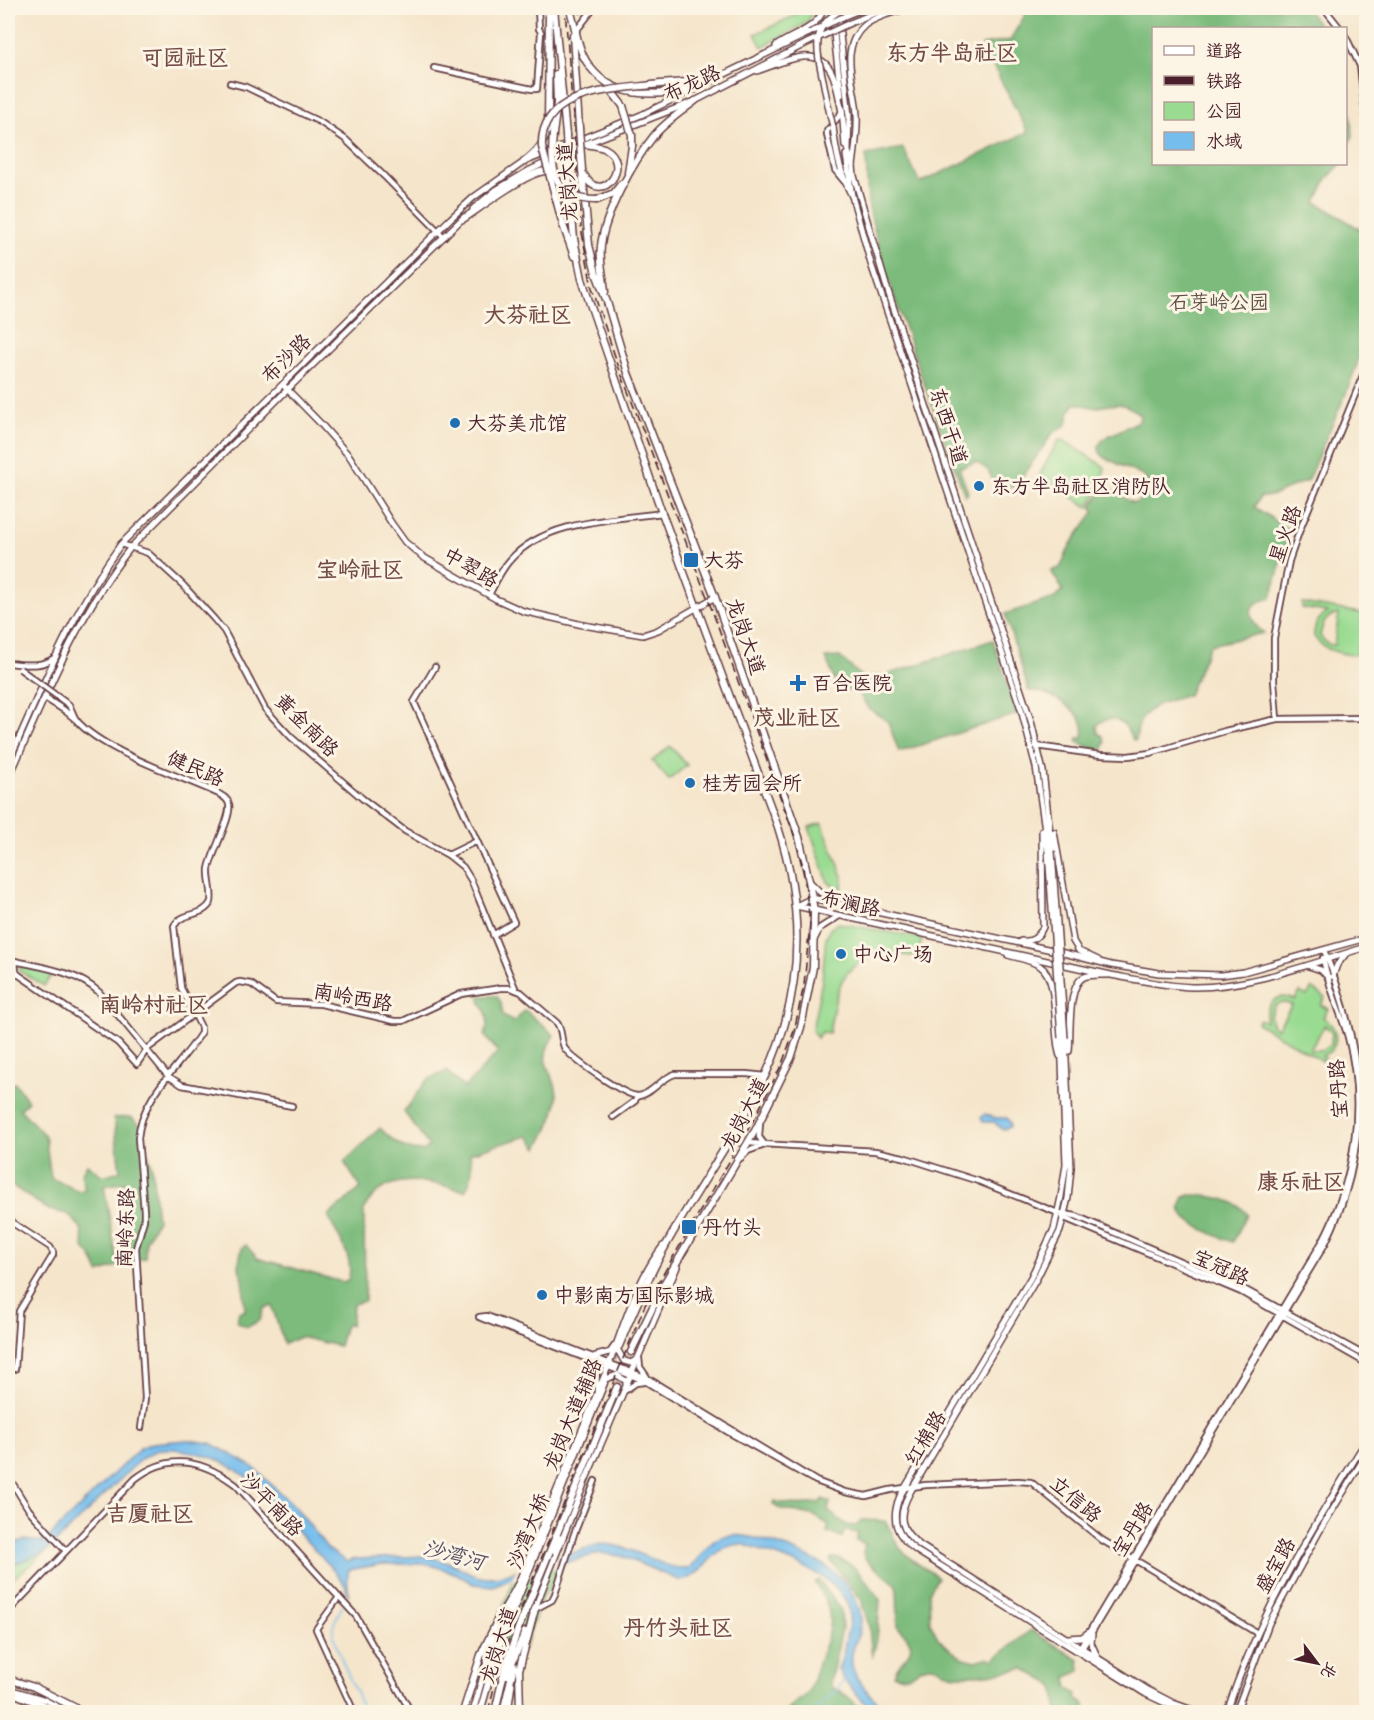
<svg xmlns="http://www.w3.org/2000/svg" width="1374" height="1720" viewBox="0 0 1374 1720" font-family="'Balsamiq Sans','LXGW WenKai TC',sans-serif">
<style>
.green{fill:#9adb92;stroke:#727d5e;stroke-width:1.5;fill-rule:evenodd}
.forest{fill:#7bbb7c;stroke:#626d54;stroke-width:1.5}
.water{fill:#74bded;stroke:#5f6e8c;stroke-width:1.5}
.pier{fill:#f5e5cb}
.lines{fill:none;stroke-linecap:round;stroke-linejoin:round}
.stream{stroke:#74bded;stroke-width:1.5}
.trunk-tunnel{stroke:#d3bdab;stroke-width:6;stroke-dasharray:6 3;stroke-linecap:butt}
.tertiary-casing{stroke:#643d43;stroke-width:8}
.secondary-casing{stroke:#643d43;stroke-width:8}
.primary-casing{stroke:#643d43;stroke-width:8}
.trunk-casing{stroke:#643d43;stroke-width:9}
.tertiary{stroke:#fff;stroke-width:4.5}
.secondary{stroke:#fff;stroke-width:5}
.primary{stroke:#fff;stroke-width:5}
.trunk{stroke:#fff;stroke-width:6}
.rail{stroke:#4a1f2b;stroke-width:1.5;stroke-dasharray:9 4.5;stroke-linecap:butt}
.tertiary-bridge-casing{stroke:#643d43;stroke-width:8;stroke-linecap:butt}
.secondary-bridge-casing{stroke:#643d43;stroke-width:8;stroke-linecap:butt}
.primary-bridge-casing{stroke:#643d43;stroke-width:8;stroke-linecap:butt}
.trunk-bridge-casing{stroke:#643d43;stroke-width:9;stroke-linecap:butt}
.tertiary-bridge{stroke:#fff;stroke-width:4.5}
.secondary-bridge{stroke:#fff;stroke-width:5}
.primary-bridge{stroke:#fff;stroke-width:5}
.trunk-bridge{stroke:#fff;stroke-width:6}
.poi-dot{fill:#1f6fb2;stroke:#fcf5e5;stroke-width:2}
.labels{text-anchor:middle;stroke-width:6;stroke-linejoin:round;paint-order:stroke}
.street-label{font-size:20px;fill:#4a1f2b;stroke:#fcf5e5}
.park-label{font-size:20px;fill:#5e4e45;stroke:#fcf5e5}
.poi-label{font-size:20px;fill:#4a1f2b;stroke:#fcf5e5;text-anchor:start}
.water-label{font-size:21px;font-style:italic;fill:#574e65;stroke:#fcf5e5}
.quarter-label{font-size:22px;font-weight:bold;fill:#744b46;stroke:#fcf5e5}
</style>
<rect width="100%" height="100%" fill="#fcf5e5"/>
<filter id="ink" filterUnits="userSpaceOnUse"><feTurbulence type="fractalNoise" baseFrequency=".0167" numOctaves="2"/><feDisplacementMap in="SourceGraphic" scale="12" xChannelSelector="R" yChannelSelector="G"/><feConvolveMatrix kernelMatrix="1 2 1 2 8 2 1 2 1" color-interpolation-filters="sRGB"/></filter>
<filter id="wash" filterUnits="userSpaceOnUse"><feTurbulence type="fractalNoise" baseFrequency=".008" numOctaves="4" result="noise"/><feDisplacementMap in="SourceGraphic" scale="24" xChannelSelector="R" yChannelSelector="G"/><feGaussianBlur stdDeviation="1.35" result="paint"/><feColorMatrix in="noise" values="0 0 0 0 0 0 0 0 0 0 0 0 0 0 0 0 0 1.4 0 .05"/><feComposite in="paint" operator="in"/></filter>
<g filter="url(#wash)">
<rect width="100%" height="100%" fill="#f5e5cb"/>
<!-- green -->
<path class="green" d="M795,8H814L807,23L762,47L755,34L796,15Z
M1063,440L1105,467L1101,487L1088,507L1039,476L1058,441Z
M1302,603L1366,614V619L1363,617L1362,623L1366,624V645L1359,644L1358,648L1366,647V652C1351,658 1322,652 1314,636C1314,625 1318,619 1327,612L1302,608ZM1339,614L1334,645C1328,645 1322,641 1320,635C1323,623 1326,615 1339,614Z
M670,746L687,765L669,780L652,761Z
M822,823L843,876L842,891L828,882L809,827Z
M838,923L922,938L918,957C890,951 855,954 841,983C834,999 832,1017 829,1033L821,1032L817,1038L812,1030L822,981L826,937L830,929Z
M21,966H22L53,973L44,986L19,971Z
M1312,988L1325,997L1321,1005L1328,1009L1323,1017C1339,1028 1341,1048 1322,1056L1325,1058L1322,1061L1257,1023L1260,1019L1266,1022C1264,1004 1278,991 1295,1000L1300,992L1307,996ZM1282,1002L1292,1005L1277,1029L1272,1024L1270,1015L1275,1005ZM1325,1025L1332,1033L1331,1044L1322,1050H1310Z
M46,1552L8,1583V1566Z
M558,1568L549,1588L542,1597L525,1648L489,1638L517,1574L534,1575Z"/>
<!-- forest -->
<path class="forest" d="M1027,8H1306L1321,28H1154V164H1341L1327,179L1316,202L1366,233V340L1347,391L1307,481C1291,485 1276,498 1260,497L1254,507L1290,530L1271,598C1266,600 1256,601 1253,607C1247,617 1257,628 1264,633L1210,645L1188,695C1170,701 1147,703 1139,725C1137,730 1137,736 1136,740H1133C1130,736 1129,731 1126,727C1118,717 1104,717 1097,726L1098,733L1103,736L1105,742L1103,749C1094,750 1085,746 1077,741L1078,738H1083C1084,732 1084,725 1081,720C1074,707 1043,688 1029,691L1005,614L1055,598L1063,590L1051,571L1060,568L1071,544L1095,511L1091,507C1112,469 1126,509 1137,502C1142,500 1145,490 1148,486L1145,477L1104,457C1096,450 1098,444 1105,438L1139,421L1140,415C1120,398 1116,406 1094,407C1086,407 1083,403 1075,404L1070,410L1067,424L1052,434L1016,486L1003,488L1000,480L993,481L988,470L976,462L959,468L968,493L965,496L920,373L881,257L868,204L866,155L903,148L920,183L1028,132L982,45L1011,40C1015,28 1025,20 1027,8Z
M1346,72L1353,136L1346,148Z
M993,640L1017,714L899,752L888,722L868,708L858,692L838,689L826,658L840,657L863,678L886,675Z
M480,996H497L501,1003L503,1016L514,1022L525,1010L554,1035C533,1068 558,1070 557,1099C556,1115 546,1134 538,1148L528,1136L470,1153C472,1168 474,1177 465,1191C429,1182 386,1168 364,1209L365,1301L353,1304L351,1325H345L339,1346L300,1337L284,1344L272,1306L264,1308L260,1320L248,1327L237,1322L239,1312L245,1311L243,1279L238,1266L242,1248L246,1245L257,1258L342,1282L348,1280C356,1260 336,1234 328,1216L361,1188L344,1162L380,1128C393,1141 405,1152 424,1151L429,1146L404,1112L427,1080L447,1071L464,1088L498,1052L485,1036C487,1027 489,1019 485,1010C482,1004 479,1003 480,996Z
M15,1083L28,1101L20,1109L45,1136L51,1178L79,1191L85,1189L81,1174L87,1164L103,1176L120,1171L114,1118L131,1117L142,1127L141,1148L149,1156L152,1167L157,1220L146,1241L145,1258L130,1260L125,1182L104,1186L118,1266L99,1273L93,1259L84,1248L81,1228L68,1214L49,1210L8,1183V1088Z
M1190,1195C1209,1196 1235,1197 1247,1214L1233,1242C1221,1238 1185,1224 1181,1211C1179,1206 1182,1202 1184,1197Z
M823,1499L830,1502L828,1511L847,1525L856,1526L861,1520L885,1521C891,1529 894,1539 899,1547C909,1560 925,1568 938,1577L929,1592L930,1622L938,1638L949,1648L964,1658L976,1661L989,1657L993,1660L1031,1630L1079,1660L1080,1671L1067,1677L1068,1688L1077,1694L1076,1699L1085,1705V1712H1058L1054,1686L1023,1668C1009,1672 965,1678 951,1674C944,1672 937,1665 929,1666C914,1667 917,1681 894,1675C900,1654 926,1654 898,1627L897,1585L867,1561L863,1553L865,1544L856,1540L858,1533L845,1530L842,1537L827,1532L829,1525L815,1516L778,1508L773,1504L774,1501C787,1505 805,1505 819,1503Z
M832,1558C853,1558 869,1584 880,1600L877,1640L872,1658L869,1626L861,1599L830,1560Z
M819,1580L841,1610L842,1629L830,1682L832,1688C846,1694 854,1700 862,1712H787C793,1700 801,1702 807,1694C812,1688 814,1674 817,1667C829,1632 839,1617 815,1583Z"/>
<!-- water -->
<path class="water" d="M985,1114L996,1118H1007L1010,1123V1127L1003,1130L994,1122H983L981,1118Z
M187,1440L211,1443L252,1466L297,1509L328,1549L347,1562L355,1559L425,1556L451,1563L478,1577H496L600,1544C634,1544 656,1568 689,1569C698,1560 706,1546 717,1539C740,1525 814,1556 834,1572C843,1579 851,1590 856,1601C870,1630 849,1641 852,1664C854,1681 875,1699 886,1712H873L845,1681L838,1669C843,1659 844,1649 846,1638C848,1628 851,1620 849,1610C841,1573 773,1555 742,1544C708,1546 710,1573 681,1581L621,1556L600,1553L512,1578L493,1586L473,1584L457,1574L428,1564H382L349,1570C345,1577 350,1587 348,1596L345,1585L336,1573L253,1483C232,1464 210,1454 181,1450C175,1449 165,1448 158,1450C152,1452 147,1456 141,1459L46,1552L8,1566V1545L24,1540L44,1542L140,1448L152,1443Z"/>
<!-- pier -->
<path class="pier" d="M562,1553L556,1568L510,1582L518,1566Z"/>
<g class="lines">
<!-- stream -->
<path class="stream" d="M343,1605C340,1612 334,1620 333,1627C331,1641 358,1697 365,1712
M812,1712L834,1693L845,1680"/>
</g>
</g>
<g filter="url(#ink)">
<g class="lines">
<!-- trunk-tunnel -->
<path class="trunk-tunnel" d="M610,1368L619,1347
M617,1387L631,1352"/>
<defs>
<path id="tertiary" d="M577,8L580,10L587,8
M1324,8L1340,28
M576,31L594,8
M1346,37L1360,66L1366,119
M434,68L532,89H537L541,32L539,29L538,8
M230,83L246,87L320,122L345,139L384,176L444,237
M842,112L827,131V135L835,170L844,181
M121,544L148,553L183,585L214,619L224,631L265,709L291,737L363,799L405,831L448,855L463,867L471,880L516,990
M489,595C495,583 501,570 510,560C545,520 613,520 662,513
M8,663C23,664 41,668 54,658
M435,667L414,702L477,841L448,855
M45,698L64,710L75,719
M69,705C72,710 73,716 77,721C104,752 181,776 219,794C224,797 228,799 229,804C232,817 212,852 209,869C208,880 213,891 211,902C203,918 182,911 174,926L181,988L201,1027V1033C180,1067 142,1095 138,1138L144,1211V1220L136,1248L145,1398L141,1428
M1277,719L1274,681V638L1289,561L1299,532L1366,368
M1036,746L1101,755L1128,756L1150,753L1225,731L1277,719L1366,718
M477,841L514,922L493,935
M8,958L15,961L16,972L19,975L118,1043L137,1064L147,1049L236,983L240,982L251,984L276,1002L321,1004L394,1021H403L461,994L501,988H511L521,992L557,1023C563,1031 560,1041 565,1049C574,1060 625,1097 639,1096C652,1094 661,1078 675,1074H747L765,1076
M15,961C45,968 75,971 99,992L168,1076L182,1085L292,1106
M613,1117L635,1101L637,1096
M748,1143L875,1151L903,1157L978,1181L1058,1213L1076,1216L1242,1288L1366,1356
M741,1158L748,1151L765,1145L759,1137L760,1124
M1062,1217L1241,1292L1366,1363
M8,1220L50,1247L53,1252V1255L19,1311L15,1369
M479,1317L487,1316L647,1378L816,1481L845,1492L866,1496L890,1490L926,1485L1018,1481L1031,1482L1102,1540L1257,1633
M481,1318L645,1381L730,1433L812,1479
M595,1356L610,1352L615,1345
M639,1358L640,1367L647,1377
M591,1360L596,1369L597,1392
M8,1369L10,1372L8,1375
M626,1390L636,1383L644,1382
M8,1476L29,1510L65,1550
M339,1597L316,1629L354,1712
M535,1609L552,1600L555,1594L574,1534L595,1481
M8,1612L135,1479C169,1452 203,1460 236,1485L356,1616L411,1712
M1079,1649L1322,1242C1355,1180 1366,1106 1348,1037C1340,1011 1328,985 1323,958
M1081,1650L1325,1244C1374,1147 1365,1050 1324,950"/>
<path id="secondary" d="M831,8L841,95
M837,8L849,116L848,151L853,166L854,176L886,285L1031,721L1043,771L1052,851
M842,108L845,146
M846,155L852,196L871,264L1021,709L1036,767L1048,851
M285,387L320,423L350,457L392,524L405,542L423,557L496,599L523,611L583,625L643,635L658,630L715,597
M1054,832L1073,941L1079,951L1098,960
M1021,941C1032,942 1038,938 1043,927L1042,831
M1008,955C1018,958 1031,960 1040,966C1060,979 1052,1033 1060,1056
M1061,1038L1066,1164L1061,1197L1054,1229L1031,1277L900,1496C890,1520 896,1536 917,1551L1146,1694L1184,1712
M1065,1038L1071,1168L1068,1198L1060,1231L1037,1278L909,1494C897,1517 900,1531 921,1546L1148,1690L1173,1703L1198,1712
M1069,1051C1071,1033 1067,985 1084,977C1091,974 1101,975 1108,975
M616,1347L624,1361L631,1363L636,1360
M603,1380L617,1375L626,1381V1385
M533,1613L586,1479L677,1267
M1092,1634L1091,1643L1097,1656
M1068,1638L1082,1637L1089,1632
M473,1712L500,1615L517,1586C545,1517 575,1448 603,1379C622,1334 633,1285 663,1246
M508,1712L512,1684
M1227,1712C1259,1613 1312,1529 1366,1441
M1236,1712L1269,1623L1319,1532L1366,1455"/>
<path id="primary" d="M847,15L865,8
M850,23L887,8
M776,46C792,34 818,29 824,8
M757,71C779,64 815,43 831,71C837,82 839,99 842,112
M833,127C836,152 840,174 852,196
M853,166C855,150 858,131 857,115C856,85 837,49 865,25C876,16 895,12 908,8
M473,209L496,190L530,170L585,144L695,101L809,42
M8,763C42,687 72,611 121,544L450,219L474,197L524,162L641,115L809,33
M8,780C44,699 76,617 131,547L287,390L464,217
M809,881L821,893L835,902
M796,906L812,898L1052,950L1111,965L1159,973L1221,975L1243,972L1366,938
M796,906L1111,975C1138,980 1165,986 1192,987C1248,988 1313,963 1366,947
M814,940L820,928L839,916
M1309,966L1321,970L1329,978
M1333,976L1337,965L1345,955
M12,1690L46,1700L72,1712"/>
<path id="trunk" d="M554,8L566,135
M571,13C576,29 577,47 586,61C611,102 656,95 695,89
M573,35L579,128
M660,84L713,80
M609,88L623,106
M553,134L557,103L556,74
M524,162C537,152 544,144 548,128L549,8
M582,170L589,245L596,273L607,302L628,373L715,597L799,837L809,881L814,911L813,967L801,1027L791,1058L756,1129L665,1282L631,1352
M568,173L574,239L582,279L590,304L662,513L778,827C805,911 804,993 766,1074C741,1127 703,1180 674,1231C652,1268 635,1307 619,1346
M628,173L632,146
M584,175C602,208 634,163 604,148C598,146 591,145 585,144
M597,200L614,193L621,184
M463,219C480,208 529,170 547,171C552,171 556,173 559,177C566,185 566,202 568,213
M563,225L574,256
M605,292C604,278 599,261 601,246C604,215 633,162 653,137C664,123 681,112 695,101
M556,1552L559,1538
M506,1618L517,1586
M507,1675L525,1632
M8,1691L60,1712
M463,1712L481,1655L500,1615
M480,1712L499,1645L604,1383
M495,1712L505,1668L518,1629L617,1387
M503,1712L514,1666
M520,1712L519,1670L535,1609"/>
</defs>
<!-- tertiary casing -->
<use href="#tertiary" class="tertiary-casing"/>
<!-- secondary casing -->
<use href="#secondary" class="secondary-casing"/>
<!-- primary casing -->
<use href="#primary" class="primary-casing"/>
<!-- trunk casing -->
<use href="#trunk" class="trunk-casing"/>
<!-- tertiary -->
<use href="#tertiary" class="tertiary"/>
<!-- secondary -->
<use href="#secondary" class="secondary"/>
<!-- primary -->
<use href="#primary" class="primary"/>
<!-- trunk -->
<use href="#trunk" class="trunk"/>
<!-- rail -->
<path class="rail" d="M488,1712L501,1660L512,1630L645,1305L753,1121L782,1064L794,1031L804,985L810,923L803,866L793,832L712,610L619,368L592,288L581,227L565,8"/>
<defs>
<path id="tertiary-bridge" d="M20,669L69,705"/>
<path id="secondary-bridge" d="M1048,851L1061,1038
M1052,851L1065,1038"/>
<path id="primary-bridge" d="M809,33L847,15
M809,42L850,23
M833,127C829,111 826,96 823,80C816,48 810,22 847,8"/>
<path id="trunk-bridge" d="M623,106L632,135V146
M579,128L582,170
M553,134C550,168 553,201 597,200
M566,135L568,173
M563,225L542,147C539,88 619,90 660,84
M8,1679L34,1687L84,1712"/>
</defs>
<!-- tertiary-bridge casing -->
<use href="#tertiary-bridge" class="tertiary-bridge-casing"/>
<!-- secondary-bridge casing -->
<use href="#secondary-bridge" class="secondary-bridge-casing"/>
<!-- primary-bridge casing -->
<use href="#primary-bridge" class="primary-bridge-casing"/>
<!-- trunk-bridge casing -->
<use href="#trunk-bridge" class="trunk-bridge-casing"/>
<!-- tertiary-bridge -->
<use href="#tertiary-bridge" class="tertiary-bridge"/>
<!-- secondary-bridge -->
<use href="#secondary-bridge" class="secondary-bridge"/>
<!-- primary-bridge -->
<use href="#primary-bridge" class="primary-bridge"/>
<!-- trunk-bridge -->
<use href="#trunk-bridge" class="trunk-bridge"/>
</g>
</g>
<!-- markers -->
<g class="poi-dot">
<circle cx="455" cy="423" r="6"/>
<circle cx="979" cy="486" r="6"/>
<rect x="683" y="552" width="16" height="16" rx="3"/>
<path d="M795 674h6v6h6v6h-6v6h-6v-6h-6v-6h6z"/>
<circle cx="690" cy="783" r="6"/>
<circle cx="841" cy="954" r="6"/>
<rect x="681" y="1219" width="16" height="16" rx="3"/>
<circle cx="542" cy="1295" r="6"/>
</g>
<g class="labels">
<!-- street labels -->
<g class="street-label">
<text transform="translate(692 83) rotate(-25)" y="7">布龙路</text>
<text transform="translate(567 182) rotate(-94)" y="7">龙岗大道</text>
<text transform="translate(286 358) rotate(-45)" y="7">布沙路</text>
<text transform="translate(949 426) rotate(72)" y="7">东西干道</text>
<text transform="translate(1285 534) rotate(-71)" y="7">星火路</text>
<text transform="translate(471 567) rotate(30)" y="7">中翠路</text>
<text transform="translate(746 636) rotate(71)" y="7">龙岗大道</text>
<text transform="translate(307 725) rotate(45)" y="7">黄金南路</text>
<text transform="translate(196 768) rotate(24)" y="7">健民路</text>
<text transform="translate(851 903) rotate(12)" y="7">布澜路</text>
<text transform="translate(353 997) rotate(10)" y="7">南岭西路</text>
<text transform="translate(1338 1089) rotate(-94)" y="7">宝丹路</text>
<text transform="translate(744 1114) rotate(-62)" y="7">龙岗大道</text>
<text transform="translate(125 1228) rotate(-88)" y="7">南岭东路</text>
<text transform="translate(1221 1267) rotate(24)" y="7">宝冠路</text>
<text transform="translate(572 1414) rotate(-67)" y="7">龙岗大道辅路</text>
<text transform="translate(925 1438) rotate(-59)" y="7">红棉路</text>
<text transform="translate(1076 1499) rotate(40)" y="7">立信路</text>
<text transform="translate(272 1504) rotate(46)" y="7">沙平南路</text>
<text transform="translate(1132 1529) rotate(-59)" y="7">宝丹路</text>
<text transform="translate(528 1531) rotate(-68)" y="7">沙湾大桥</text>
<text transform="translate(1275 1565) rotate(-61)" y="7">盛宝路</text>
<text transform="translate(498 1645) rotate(-72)" y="7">龙岗大道</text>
</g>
<!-- park labels -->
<g class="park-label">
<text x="1219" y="309">石芽岭公园</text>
</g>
<!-- poi labels -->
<g class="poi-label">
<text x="467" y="430">大芬美术馆</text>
<text x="991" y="493">东方半岛社区消防队</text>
<text x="704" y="567">大芬</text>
<text x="812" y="690">百合医院</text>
<text x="702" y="790">桂芳园会所</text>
<text x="853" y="961">中心广场</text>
<text x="702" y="1234">丹竹头</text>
<text x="554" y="1302">中影南方国际影城</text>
</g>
<!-- water labels -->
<g class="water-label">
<text transform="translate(454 1555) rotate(15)" y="7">沙湾河</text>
</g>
<!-- quarter labels -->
<g class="quarter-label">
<text x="952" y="60">东方半岛社区</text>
<text x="185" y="65">可园社区</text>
<text x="528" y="322">大芬社区</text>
<text x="360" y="577">宝岭社区</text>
<text x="797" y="725">茂业社区</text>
<text x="154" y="1012">南岭村社区</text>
<text x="1301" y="1189">康乐社区</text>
<text x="150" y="1521">吉厦社区</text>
<text x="678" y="1635">丹竹头社区</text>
</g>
</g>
<!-- margin -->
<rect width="1374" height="1720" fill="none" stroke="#fcf5e5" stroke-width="30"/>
<!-- legend -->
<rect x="1152" y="27" width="195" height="138" fill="#fcf5e5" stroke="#b59f9b" stroke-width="1.5"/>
<rect x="1164" y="46" width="30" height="9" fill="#ffffff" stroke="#b59f9b" stroke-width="1.5"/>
<text x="1206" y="57" font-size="18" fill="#4a1f2b">道路</text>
<rect x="1164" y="76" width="30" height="9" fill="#4a1f2b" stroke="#b59f9b" stroke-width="1.5"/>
<text x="1206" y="87" font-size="18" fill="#4a1f2b">铁路</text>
<rect x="1164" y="102" width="30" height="18" fill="#9adb92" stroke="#b59f9b" stroke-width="1.5"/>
<text x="1206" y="117" font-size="18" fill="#4a1f2b">公园</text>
<rect x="1164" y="132" width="30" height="18" fill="#74bded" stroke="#b59f9b" stroke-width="1.5"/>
<text x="1206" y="147" font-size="18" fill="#4a1f2b">水域</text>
<!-- north arrow -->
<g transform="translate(1317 1663) rotate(122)" stroke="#fcf5e5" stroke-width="4.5" paint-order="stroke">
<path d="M0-4.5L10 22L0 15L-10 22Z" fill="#4a1f2b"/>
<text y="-9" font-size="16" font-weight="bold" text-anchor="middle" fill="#4a1f2b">北</text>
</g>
</svg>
